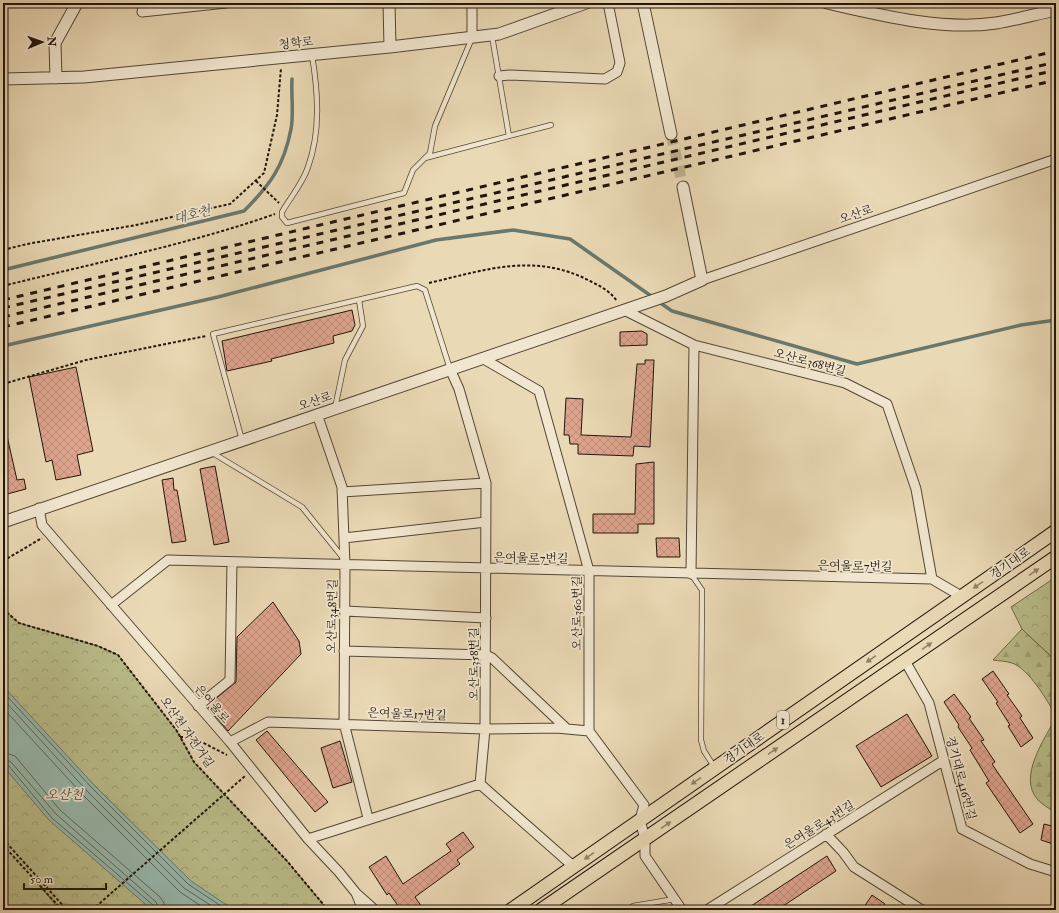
<svg xmlns="http://www.w3.org/2000/svg" width="1059" height="913" viewBox="0 0 1059 913" font-family="'IM FELL Double Pica','Noto Serif KR',serif">
<style>
.forest{fill:url(#forest-firs);stroke:#6d6a4a}
.park{fill:url(#park-crowns);stroke:#6d6a4a}
.water{fill:#98baaf;stroke:#68786d}
.lines{fill:none;stroke-linecap:round;stroke-linejoin:round}
.shore{stroke:#5c685c;stroke-width:1}
.stream{stroke:#68786d;stroke-width:3.5}
.building{fill:url(#building-cross-hatch);stroke:#201509}
.tertiary-tunnel{stroke:#c2b293;stroke-width:11;stroke-dasharray:11 5.5;stroke-linecap:butt}
.service-casing{stroke:#524634;stroke-width:6}
.minor-casing{stroke:#524634;stroke-width:11}
.tertiary-casing{stroke:#524634;stroke-width:13}
.primary-casing{stroke:#201509;stroke-width:15}
.path{stroke:#201509;stroke-width:2;stroke-dasharray:3 2;stroke-linecap:butt}
.service{stroke:#f1e6cf;stroke-width:4.5}
.minor{stroke:#f1e6cf;stroke-width:9}
.tertiary{stroke:#f1e6cf;stroke-width:11}
.primary{stroke:#ead9b5;stroke-width:13}
.rail{stroke:#201509;stroke-width:3;stroke-dasharray:7 7;stroke-linecap:butt}
.oneway{fill:#8f8168}
.labels{text-anchor:middle;stroke-width:3.5;stroke-linejoin:round;paint-order:stroke}
.shield{fill:#f1e6cf;stroke:#5f5444;stroke-width:1}
.shield-label{font-size:11px;font-weight:bold;fill:#201509}
.street-label{font-size:12px;fill:#201509;stroke:#f1e6cf}
.water-label{font-size:13px;font-style:italic;fill:#4a4f43;stroke:#f1e6cf}
</style>
<defs>
<pattern id="forest-firs" width="22" height="20" patternUnits="userSpaceOnUse"><rect width="22" height="20" fill="#babe8b"/><path d="M5 1l3.5 6h-7zM16 11l3.5 6h-7z" fill="#a0a277"/></pattern>
<pattern id="park-crowns" width="20" height="18" patternUnits="userSpaceOnUse"><rect width="20" height="18" fill="#babe8b"/><path d="M2 6a3 3 0 1 1 6 0M12 15a3 3 0 1 1 6 0" fill="none" stroke="#a0a277"/></pattern>
<pattern id="building-cross-hatch" width="8" height="8" patternUnits="userSpaceOnUse"><rect width="8" height="8" fill="#dea48e"/><path d="M0 0l8 8M0 8l8-8" fill="none" stroke="#be8c79"/></pattern>
</defs>
<rect width="100%" height="100%" fill="#ead9b5"/>
<filter id="stains"><feTurbulence type="fractalNoise" baseFrequency=".005" numOctaves="4"/><feColorMatrix values="0 0 0 0 .2 0 0 0 0 .09 0 0 0 0 .02 0 0 0 .5 -.17"/></filter>
<radialGradient id="worn" r=".72"><stop offset=".6" stop-color="#630" stop-opacity="0"/><stop offset="1" stop-color="#630" stop-opacity=".3"/></radialGradient>
<!-- forest -->
<path class="forest" d="M1022,629L1056,661V716C1048,701 1028,668 1012,663C1006,661 999,661 993,660Z
M1056,717V813C1050,809 1043,805 1038,800C1017,777 1045,739 1056,717Z"/>
<!-- park -->
<path class="park" d="M1056,577V661L1022,629L1011,607Z
M3,609L19,623L98,646L118,655L177,731L194,762L287,861L328,910H62L38,884L60,910H3Z"/>
<!-- water -->
<path class="water" d="M3,686L95,786L191,881L234,910H152L49,820L3,766Z"/>
<g class="lines">
<!-- shore -->
<path class="shore" d="M3,692L92,788L188,884L227,910
M3,699L88,792L184,888L218,910
M3,708L84,796L180,892L207,910
M3,752L15,756L60,810L160,897L164,903L165,910
M3,758L11,762L56,814L156,902L159,910
M3,763L8,765L52,818L153,905L154,910"/>
<!-- stream -->
<path class="stream" d="M3,270L244,211C270,185 284,166 291,129C294,114 291,95 292,79
M659,302L672,311L857,364L1021,325L1056,320
M3,346L218,297L436,240L513,230L570,239L654,298"/>
</g>
<!-- building -->
<path class="building" d="M352,310L355,325L352,331L333,336L334,343L271,359L272,361L227,371L222,341Z
M642,331L647,334V345L620,346V332Z
M645,360H654L650,447L634,446L633,456L578,454V444H570L569,435H564L566,398L583,399L581,435L631,437L637,364H645Z
M76,367L93,451L77,455L81,475L56,480L52,460L46,462L29,377Z
M3,436H7L17,480L24,479L26,489L7,494L3,474Z
M654,462V524H638V533H593V514H635L636,464Z
M215,466L229,542L214,545L200,469Z
M173,478L174,490H177L186,541L172,543L162,480Z
M656,538H679L680,557H657Z
M273,602L299,641L301,654L228,731L207,706L236,682L237,637Z
M993,671L1009,694L1007,695L1022,716L1020,718L1033,738L1021,747L1008,726L1010,725L996,703L998,702L982,679Z
M954,694L971,717L969,718L984,740L981,741L995,762L992,764L1033,824L1020,833L986,783L989,781L970,750L972,748L958,727L959,725L944,702Z
M907,714L932,756L881,787L856,746Z
M267,731L328,802L315,812L256,740Z
M340,741L352,782L333,788L321,748Z
M1044,824L1056,827V845L1041,840Z
M463,832L474,847L457,860L460,864L415,897L424,910H401L389,893L387,895L369,867L386,856L403,884L451,851L446,844Z
M827,856L836,871L777,910H745Z
M872,895L885,904L881,910H862Z"/>
<g class="lines">
<!-- tertiary-tunnel -->
<path class="tertiary-tunnel" d="M671,134L683,187"/>
<defs>
<path id="service" d="M492,36L509,136
M312,55C318,92 321,131 308,167C303,183 290,198 282,212V217L287,223L404,193L413,170L430,153L435,126L472,38
M425,158L551,125
M335,408L345,360L363,326L359,300
M242,440L213,334L417,286L425,290L450,369
M211,452L302,507L344,559
M691,574L702,590L701,740L704,751L715,768
M627,910L633,906L675,899"/>
<path id="minor" d="M144,3L142,12L226,3
M472,3V37
M499,76L510,75L605,79L617,72L620,63L608,3
M702,280L1056,159
M624,310L694,345L845,383L887,404L916,489L932,579
M482,358L539,391L589,571V731L644,805L640,820L645,839V856L682,910
M317,414L342,487L345,565L344,723L368,818
M342,492L486,483
M39,508L42,525L230,742L308,839L339,872L356,893L375,910
M344,538L486,522
M691,574L694,345
M111,605L168,560L932,579L961,596
M345,611L486,618
M344,651L486,655L492,658L567,729
M905,661L929,703L962,829L1030,864L1056,872
M198,706L230,680L232,562
M230,742L268,722L485,729L556,728L589,731
M480,784L573,866
M826,834L843,852L854,867L922,910
M308,839L480,784L485,729L486,483L459,389L450,369
M356,893L363,910
M707,910L944,760"/>
<path id="tertiary" d="M389,3L390,47
M643,3L671,134
M827,3C879,15 943,31 996,23C1016,20 1036,14 1056,10
M56,78L55,43L77,3
M3,79L84,77L390,47L499,34L586,3
M3,522L666,296L702,280L683,187"/>
<path id="primary" d="M511,910L1056,531
M541,910L1056,557"/>
</defs>
<!-- service casing -->
<use href="#service" class="service-casing"/>
<!-- minor casing -->
<use href="#minor" class="minor-casing"/>
<!-- tertiary casing -->
<use href="#tertiary" class="tertiary-casing"/>
<!-- primary casing -->
<use href="#primary" class="primary-casing"/>
<!-- path -->
<path class="path" d="M256,181L279,203
M3,250L27,244L136,225L230,204L264,173L277,115L281,68
M429,283C485,270 535,252 590,281C600,286 610,291 617,301
M3,286C94,263 187,245 275,214
M3,384L86,360L206,336
M3,561L42,538
M3,609L19,623L98,646L118,655L177,731L194,762L287,861L328,910
M180,737H192L227,755
M3,839L67,910
M3,845L62,910
M92,910L245,776"/>
<!-- service -->
<use href="#service" class="service"/>
<!-- minor -->
<use href="#minor" class="minor"/>
<!-- tertiary -->
<use href="#tertiary" class="tertiary"/>
<!-- primary -->
<use href="#primary" class="primary"/>
<!-- rail -->
<path class="rail" d="M3,300L1056,51
M3,308L1056,62
M3,317L1056,70
M3,327L1056,80"/>
</g>
<!-- one-way arrows -->
<defs><path id="oneway-solid" d="M-6-.8H1V-3.2L6.5 0L1 3.2V.8H-6Z"/></defs>
<g class="oneway">
<use href="#oneway-solid" transform="translate(1034 572) rotate(-34)"/>
<use href="#oneway-solid" transform="translate(978 585) rotate(145)"/>
<use href="#oneway-solid" transform="translate(927 646) rotate(-34)"/>
<use href="#oneway-solid" transform="translate(871 659) rotate(145)"/>
<use href="#oneway-solid" transform="translate(773 751) rotate(-34)"/>
<use href="#oneway-solid" transform="translate(696 781) rotate(145)"/>
<use href="#oneway-solid" transform="translate(666 825) rotate(-34)"/>
<use href="#oneway-solid" transform="translate(589 856) rotate(145)"/>
</g>
<g class="labels">
<!-- shield labels -->
<rect class="shield" x="777" y="711" width="12" height="18" rx="3"/>
<g class="shield-label">
<text x="783" y="724">1</text>
</g>
<!-- street labels -->
<g class="street-label">
<text transform="translate(296 43) rotate(-6)" y="4">청학로</text>
<text transform="translate(856 214) rotate(-19)" y="4">오산로</text>
<text transform="translate(810 362) rotate(15)" y="4">오산로368번길</text>
<text transform="translate(315 401) rotate(-19)" y="4">오산로</text>
<text transform="translate(531 558) rotate(1)" y="4">은여울로7번길</text>
<text transform="translate(1010 563) rotate(-35)" y="4">경기대로</text>
<text transform="translate(855 566) rotate(1)" y="4">은여울로7번길</text>
<text transform="translate(577 613) rotate(-90)" y="4">오산로360번길</text>
<text transform="translate(332 616) rotate(-89)" y="4">오산로348번길</text>
<text transform="translate(474 664) rotate(-90)" y="4">오산로358번길</text>
<text transform="translate(212 704) rotate(49)" y="4">은여울로</text>
<text transform="translate(407 714) rotate(2)" y="4">은여울로17번길</text>
<text transform="translate(187 732) rotate(55)" y="4">오산천 자전거길</text>
<text transform="translate(744 748) rotate(-35)" y="4">경기대로</text>
<text transform="translate(961 778) rotate(75)" y="4">경기대로416번길</text>
<text transform="translate(819 825) rotate(-32)" y="4">은여울로43번길</text>
</g>
<!-- water labels -->
<g class="water-label">
<text transform="translate(192 214) rotate(-14)" y="5">대호천</text>
<text x="64" y="799">오산천</text>
</g>
</g>
<!-- margin -->
<rect width="1059" height="913" fill="none" stroke="#ead9b5" stroke-width="16"/>
<rect x="4" y="4" width="1051" height="905" fill="none" stroke="#201509" stroke-width="2"/>
<rect x="8" y="8" width="1043" height="897" fill="none" stroke="#201509"/>
<!-- north arrow -->
<g transform="translate(42 42) rotate(88)" stroke="#f1e6cf" stroke-width="3" paint-order="stroke">
<path d="M0-3L7 15L0 10L-7 15Z" fill="#201509"/>
<text y="-6" font-size="11" font-weight="bold" text-anchor="middle" fill="#201509">N</text>
</g>
<!-- scale -->
<path d="M24 883v6h82v-6" fill="none" stroke="#201509" stroke-width="2"/>
<text x="30" y="883" font-size="12" fill="#201509" stroke="#f1e6cf" stroke-width="3" paint-order="stroke">50 m</text>
<rect width="100%" height="100%" filter="url(#stains)"/>
<rect width="100%" height="100%" fill="url(#worn)"/>
</svg>
